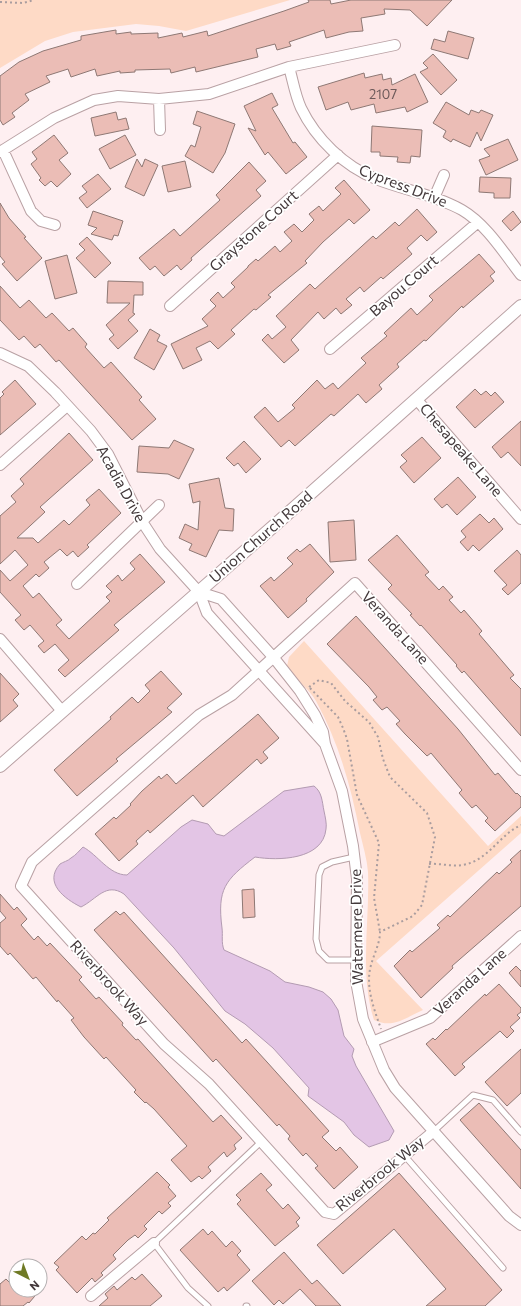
<svg xmlns="http://www.w3.org/2000/svg" width="521" height="1306" viewBox="0 0 521 1306" font-family="Commissioner,sans-serif">
<style>
.green{fill:#fedac6}
.water{fill:#e3c5e5;stroke:#b39bb2}
.building{fill:#ebbdb6;stroke:#8e7874}
.lines{fill:none;stroke-linecap:round;stroke-linejoin:round}
.service-casing{stroke:#b9a1a4;stroke-width:7}
.minor-casing{stroke:#b9a1a4;stroke-width:12}
.tertiary-casing{stroke:#b9a1a4;stroke-width:14}
.path{stroke:#aa9d9f;stroke-width:2;stroke-dasharray:2 3;stroke-linecap:butt}
.service{stroke:#fff;stroke-width:5}
.minor{stroke:#fff;stroke-width:10}
.tertiary{stroke:#fff;stroke-width:12}
.labels{text-anchor:middle;stroke-width:3.5;stroke-linejoin:round;paint-order:stroke}
.number-label{font-size:13px;fill:#6d5a5a}
.street-label{font-size:15px;fill:#43393b;stroke:#fff}
</style>
<rect width="100%" height="100%" fill="#feeff1"/>
<!-- green -->
<path class="green" d="M0,0H290L186,31L159,26L136,24L73,32L45,41L0,68Z
M304,641L488,846L521,816V833L376,961L423,1010C405,1018 393,1029 374,1020C359,973 370,921 368,872C367,859 363,846 360,833C351,787 339,743 316,701C309,689 295,679 287,666L289,657Z"/>
<!-- water -->
<path class="water" d="M314,786C322,792 322,801 324,811C325,816 327,824 326,829C323,860 278,861 255,857C225,880 217,889 222,928C223,936 221,942 224,950L270,971L285,982L309,987L323,992L331,999L338,1010L344,1036L354,1049L352,1056L356,1066L394,1131L389,1140L369,1147L354,1135L344,1122L308,1096L309,1088L273,1048L245,1024L225,1011L174,948L124,894C106,882 97,899 81,907C65,899 43,883 60,864C63,862 68,861 71,858C76,855 79,851 83,847C98,855 109,875 127,875L181,827L192,820L208,824L216,834L224,836L284,791Z"/>
<!-- building -->
<path class="building" d="M308,0H330L331,4L351,0H452L427,26L410,10L384,9L385,14L361,18L363,31L349,32L326,38L324,30L289,42L291,46L277,50L275,44L256,49L258,57L196,72L195,67L171,73L170,69L135,70V72L120,73V71L97,76L95,69L71,77L68,69L46,76L50,82L25,94L29,100L12,113L15,117L3,125L0,120V76L19,62L43,51L81,40V36L116,30V34L131,32V34L158,33V38L182,33L183,37L207,31L208,36L284,11L309,2Z
M448,31L474,38L468,59L431,49L434,39L445,42Z
M433,54L457,80L441,95L420,72L428,68L423,63Z
M364,73L365,78L382,74L383,80L391,78L392,85L415,74L428,102L407,112L405,107L376,113L374,104L351,110L348,102L326,110L318,87Z
M272,93L278,105L272,108L293,143L295,142L307,157L286,174L268,152L265,155L248,128L256,131L244,106Z
M446,102L469,115L471,110L479,113L481,110L493,115L481,141L477,132L470,147L453,139L451,142L443,137L446,131L433,123Z
M197,111L235,124L225,153L213,173L185,156L191,145L195,147L201,127L193,124Z
M116,112L118,120L126,118L129,129L95,136L91,118Z
M372,126L422,130L420,157L411,156L410,163L397,162L398,157L380,156V152H371Z
M54,135L68,153L59,160L71,174L57,187L51,181L45,186L39,180L41,178L31,164L37,159L32,152Z
M125,135L136,155L110,169L99,149Z
M508,139L518,160L486,175L479,160L490,156L484,149Z
M137,159L142,167L145,159L158,165L144,196L125,187Z
M185,161L191,187L168,192L162,166Z
M249,162L266,181L256,190L261,196L191,258L192,260L181,270L177,265L164,276L155,266L150,270L139,258L174,229L180,236L220,200L216,195Z
M98,174L111,189L87,208L79,198L87,192L82,186Z
M480,177L511,178L510,198H494V193L479,192Z
M344,180L370,210L354,224L349,219L323,242L305,261L307,263L268,295L271,297L256,310L254,309L231,330L235,334L218,349L210,341L196,348L202,360L183,369L171,344L208,326L202,319L216,306L210,300L218,292L223,298L235,287L231,283L248,267V266L256,259L258,261L275,246L280,252L292,241L284,232L294,224L302,232L314,220L309,214L319,206L323,211L341,194L335,188Z
M0,203L9,218L26,237L24,238L42,258L17,281L2,264L5,262L0,256Z
M417,209L437,232L427,241L421,235L407,248L412,254L383,279L381,277L364,292L360,287L346,299L352,305L341,314L336,308L324,319L318,312L291,340L299,350L284,363L262,340L268,334L272,339L286,327L276,316L310,284L315,289L373,236L376,239L395,222L399,226Z
M93,211L123,221L118,236L114,235L112,240L91,234L97,228L88,225Z
M513,211L521,222L511,231L502,221Z
M87,237L111,263L95,278L76,258L85,250L79,244Z
M479,254L495,272L490,276L494,281L463,308L462,306L426,341L424,340L397,364L399,367L379,385L382,389L366,403L358,394L334,416L331,414L295,446L289,440L281,447L254,417L265,407L278,422L295,408L292,405L317,380L325,389L333,383L338,389L366,363L361,358L387,336L384,333L411,308L417,315L433,300L429,296Z
M67,255L77,293L55,299L45,261Z
M108,281L143,282V295H134L133,313L135,314L128,320L138,331L118,349L109,339L114,335L106,325L130,303H107Z
M0,286L20,308L29,300L46,318L52,313L69,331L73,328L87,344L85,347L104,368L111,362L142,397L139,400L156,419L132,440L59,360L56,362L40,344L35,348L24,336L19,340L0,320Z
M150,329L160,335L157,341L167,346L154,370L134,358Z
M15,380L36,404L0,435V398L4,394L2,392Z
M475,389L481,395L486,391L491,396L495,392L504,402L475,428L456,407Z
M521,421V466L508,452L501,458L492,447Z
M69,433L93,460L40,507L45,512L17,538H33L38,543L64,520L69,525L90,505L86,500L99,489L121,513L87,545L89,547L78,557L73,551L67,556L60,549L44,562L49,568L39,577L36,574L23,586L33,598L39,593L50,606L62,620L56,625L69,639L110,601L106,597L112,592L106,586L118,575L122,581L135,569L130,563L140,554L165,582L114,625L119,630L65,677L58,670L69,660L55,644L44,653L38,646L44,641L30,625L24,630L15,620L21,615L0,592V570L10,581L28,565L15,550L0,564V516L16,502L11,496L24,484L20,479Z
M422,437L441,458L414,483L400,467L407,461L401,455Z
M174,440L194,449L179,479L168,474L137,472L139,446L169,448Z
M244,441L261,459L246,473L238,463L234,466L226,458Z
M458,477L476,497L457,515L447,504L442,508L434,499Z
M219,478L225,508L234,509L233,531L219,530L206,557L189,550L192,544L179,538L185,524L198,530L200,501L193,503L189,484Z
M480,514L489,523L494,518L503,529L479,551L473,545L468,551L460,542L466,537L461,531Z
M354,520L356,560L330,562L328,522Z
M397,535L429,572L425,575L439,590L443,586L453,597L449,600L461,613L464,610L482,631L479,634L514,675L510,678L521,689V736L464,671L462,673L456,666L457,665L421,625L420,626L410,615L412,614L388,589L392,585L368,560Z
M310,544L334,572L306,599L307,601L288,618L260,586L271,577L274,581L293,564L287,558L297,549L300,552Z
M517,550L521,555V583L508,595L502,589L507,585L494,571Z
M356,616L458,729L495,775L498,773L516,794L517,793L521,797V807L495,831L485,821L488,818L476,805L472,808L459,793L462,790L431,753L427,756L405,734L396,724L400,721L387,707L382,710L373,700L377,697L369,687L327,644Z
M161,671L182,694L167,708L172,712L116,759L118,761L77,796L54,770L111,719L110,717L132,697L138,703L150,691L145,685Z
M0,673L19,694L13,700L18,706L0,722Z
M258,714L279,738L263,752L268,758L261,764L257,759L203,807L193,795L150,833L148,830L136,841L138,844L119,861L95,834L114,817L116,819L131,805L130,804L142,791L159,776L161,779L167,774L176,784Z
M521,850V906L452,966L453,968L421,998L394,966L410,950L412,952L440,928L437,925L448,915L450,917L497,872L499,874L512,862L510,860Z
M254,889L255,917L243,918L242,890Z
M0,894L14,910L17,907L27,919L21,925L34,940L38,936L47,946L50,943L82,977L79,980L96,999L99,997L123,1023L122,1025L136,1040L138,1039L213,1122L221,1115L242,1138L234,1145L236,1149L227,1157L224,1152L208,1167L211,1171L202,1179L199,1176L191,1182L171,1160L187,1146L154,1109L146,1102L145,1103L134,1092L136,1090L106,1057L104,1059L84,1037L71,1020L74,1018L58,1000L57,1002L36,977L33,979L10,953L8,955L0,946V923L6,918L0,911Z
M116,911L120,915L124,912L242,1043L246,1039L267,1062L329,1131L322,1137L336,1151L340,1147L358,1167L334,1189L315,1168L318,1166L306,1153L303,1156L288,1139L290,1136L279,1124L277,1126L216,1059L213,1062L94,930Z
M516,966L521,971V987L509,973Z
M499,984L521,1008V1012L517,1015L520,1018L510,1027L514,1031L507,1038L500,1031L462,1064L465,1067L455,1076L426,1044L433,1038L435,1040L446,1029L447,1030L485,994L486,996Z
M521,1049V1093L507,1106L485,1082Z
M479,1103L521,1150V1189L460,1120Z
M157,1172L170,1185L168,1187L176,1196L168,1203L171,1206L162,1214L159,1211L144,1226L147,1229L138,1238L135,1235L128,1240L113,1255L116,1259L101,1273L103,1275L95,1282L92,1278L77,1293L56,1270L59,1267L54,1263L82,1236L86,1240L93,1233L95,1234L109,1220L107,1218Z
M261,1173L272,1185L266,1190L283,1209L288,1204L300,1218L296,1222L299,1226L275,1246L237,1204L241,1200L236,1195Z
M399,1173L502,1290L485,1306H426L446,1289L394,1229L343,1274L317,1245Z
M203,1229L208,1235L212,1231L226,1247L232,1241L241,1251L237,1255L250,1270L227,1291L224,1287L218,1292L180,1250Z
M284,1252L312,1284L317,1280L341,1306H316L300,1289L283,1304L279,1300L274,1305L252,1281Z
M142,1274L162,1296L150,1306H99L108,1298L105,1294L114,1286L117,1290L132,1277L135,1280Z
M16,1278V1290H40L29,1303L28,1302L23,1306H0V1284L6,1279L10,1283Z"/>
<g class="lines">
<defs>
<path id="service" d="M354,857L332,862L322,867L319,875L316,939L319,951L328,960H356
M434,1131L473,1095L493,1100L521,1132
M404,1155L503,1268
M208,1306L188,1288L154,1243L262,1141
M246,1306H247"/>
<path id="minor" d="M289,67C293,81 295,95 301,108C316,139 344,166 376,179C404,190 435,195 462,210C486,224 504,253 521,275
M159,99L160,130
M3,150L31,211L41,221L55,225
M0,152L54,118L94,100L118,96L159,99L209,94L289,67L395,45
M434,198L444,175
M170,306L338,155
M330,349L477,223
M0,353L28,366L55,392L91,431L108,454L143,523L160,549L199,592L207,613L325,744
M417,400L521,519
M0,465L67,406
M77,584L159,505
M199,592L221,599L274,658L300,691L315,715L323,732L325,744L342,791L353,846L357,879L356,981L363,1019L384,1070L395,1088L509,1216L521,1225
M0,639L62,711
M372,1042L430,1018L521,936
M434,1131L334,1214L325,1212L209,1084L164,1044L21,886L32,862L199,715L232,695L355,583L521,770
M91,1296L154,1243"/>
<path id="tertiary" d="M0,766L276,524L521,306"/>
</defs>
<!-- service casing -->
<use href="#service" class="service-casing"/>
<!-- minor casing -->
<use href="#minor" class="minor-casing"/>
<!-- tertiary casing -->
<use href="#tertiary" class="tertiary-casing"/>
<!-- path -->
<path class="path" d="M0,2L23,3L34,0
M309,687L319,680L331,683L345,701L369,722L378,737L383,759L390,777L427,813L435,837L422,905L413,916L380,932C380,943 374,954 371,965C365,986 374,1009 381,1029
M310,688L338,717L343,728L347,739L357,795L379,843L374,898L380,932
M429,864C440,863 452,867 463,865C489,860 499,835 521,825"/>
<!-- service -->
<use href="#service" class="service"/>
<!-- minor -->
<use href="#minor" class="minor"/>
<!-- tertiary -->
<use href="#tertiary" class="tertiary"/>
</g>
<g class="labels">
<!-- number labels -->
<g class="number-label">
<text x="383" y="99">2107</text>
</g>
<!-- street labels -->
<g class="street-label">
<text transform="translate(403 186) rotate(21)" y="5">Cypress Drive</text>
<text transform="translate(254 231) rotate(-42)" y="5">Graystone Court</text>
<text transform="translate(404 286) rotate(-41)" y="5">Bayou Court</text>
<text transform="translate(461 450) rotate(49)" y="5">Chesapeake Lane</text>
<text transform="translate(121 484) rotate(61)" y="5">Acadia Drive</text>
<text transform="translate(261 537) rotate(-41)" y="5">Union Church Road</text>
<text transform="translate(395 628) rotate(48)" y="5">Veranda Lane</text>
<text transform="translate(357 927) rotate(-91)" y="5">Watermere Drive</text>
<text transform="translate(470 982) rotate(-42)" y="5">Veranda Lane</text>
<text transform="translate(109 983) rotate(48)" y="5">Riverbrook Way</text>
<text transform="translate(380 1174) rotate(-39)" y="5">Riverbrook Way</text>
</g>
</g>
<!-- north arrow -->
<g transform="translate(28 1278) rotate(138)"><circle r="19" fill="#ffffff" stroke="#b4b0b1"/>
<path d="M0-3L7 15L0 10L-7 15Z" fill="#6f7a25"/>
<text y="-6" font-size="11" font-weight="bold" text-anchor="middle" fill="#43393b">N</text>
</g>
</svg>
